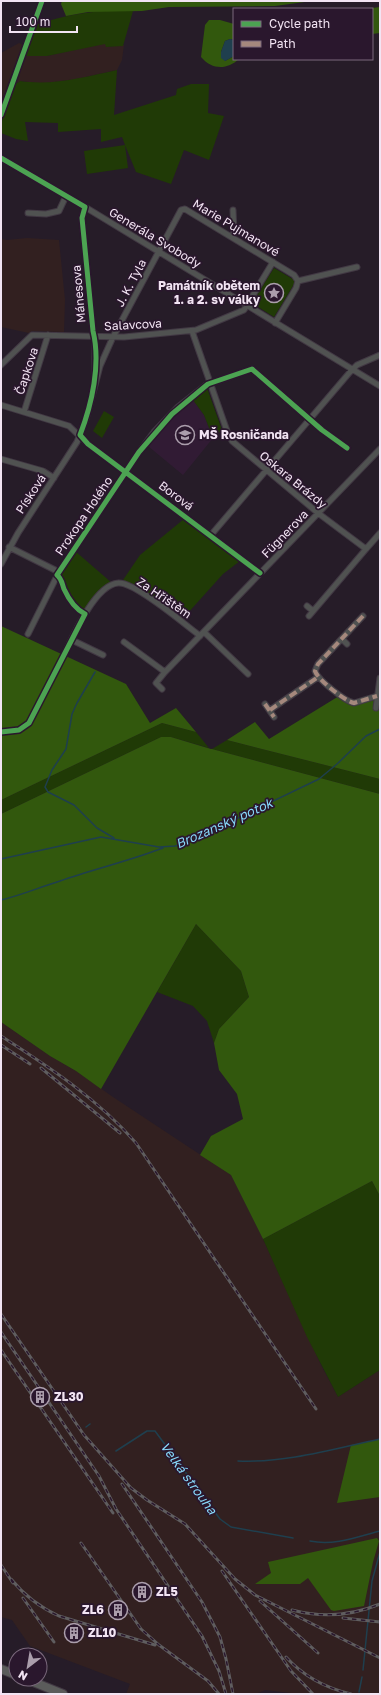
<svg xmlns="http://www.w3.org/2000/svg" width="381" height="1695" viewBox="0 0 381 1695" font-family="'Golos Text',sans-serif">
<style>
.built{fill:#311b34}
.industrial{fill:#322020}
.green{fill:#203a06}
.forest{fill:#32580d}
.water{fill:#1f3f4e}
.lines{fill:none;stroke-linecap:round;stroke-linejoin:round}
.stream{stroke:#1f3f4e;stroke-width:1.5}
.street-casing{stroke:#423944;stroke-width:7}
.primary-casing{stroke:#423944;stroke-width:10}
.street{stroke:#505251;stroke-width:5}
.primary{stroke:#5b5c5b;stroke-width:8}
.rail-casing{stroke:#5f5d5f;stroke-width:3}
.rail{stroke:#2a172d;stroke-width:1.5;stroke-dasharray:4.5;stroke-linecap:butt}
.quiet{stroke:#a5887d;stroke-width:4;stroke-dasharray:8 4;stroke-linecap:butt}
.cycleway-casing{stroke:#2a172d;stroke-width:8}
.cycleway{stroke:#4ca352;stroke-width:5}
.labels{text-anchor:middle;stroke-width:3.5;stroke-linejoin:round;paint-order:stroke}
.street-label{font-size:12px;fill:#f2e4f3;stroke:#2a172d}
.poi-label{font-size:12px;font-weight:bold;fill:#f2e4f3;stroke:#2a172d;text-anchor:start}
.water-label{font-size:13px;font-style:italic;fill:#87d8f9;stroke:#2a172d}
</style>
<rect width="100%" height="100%" fill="#261c28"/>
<!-- built -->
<path class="built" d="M193,400L204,415L213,438L183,475L148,446L171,420Z"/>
<!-- industrial -->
<path class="industrial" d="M19,43L23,45L2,99L1,53Z
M106,43L107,47L124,45L122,60L117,70L77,79L48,83H35L20,81L18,83L15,82L24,56H47Z
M27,238L59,240L65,300L64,332L32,331L29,333L1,327V239L7,240Z
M1,1022L50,1056L76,1071L113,1097L231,1175L263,1239L322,1367L338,1397L380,1370V1694H299L265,1690L256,1694H126L130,1684L30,1646L12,1620L1,1617Z"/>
<!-- green -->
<path class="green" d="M112,10L133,11L123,46L106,47L105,44L47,56H25L38,24C62,16 86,12 112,10Z
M117,70L114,115L176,95L177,89L191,84H209L208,113L224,116L209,160L184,150L171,184L136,172L125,145L128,168L87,174L84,151L125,145L122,137L101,142V129L58,132V123L25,122L28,141L16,139L1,133V124L15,82L18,83L20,81C53,86 84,77 117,70Z
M274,268L296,281L274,317L252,303Z
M207,388L222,430L213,438L204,415L193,400Z
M104,411L114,417L102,438L93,431Z
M184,519L240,561L223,574L187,614L173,610L123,580L140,555Z
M75,551L112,583L85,610H82C73,602 60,587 62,574C62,567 71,557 75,551Z
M162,723L196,732L209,748L171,737H161L1,814V800Z
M227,740L380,779V794L212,749Z
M196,924L241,971L249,997L219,1029L214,1043L207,1021L193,1006L157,992Z
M372,1181L380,1196V1370L338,1397L307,1337L263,1239Z"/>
<!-- forest -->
<path class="forest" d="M62,1H312L275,6L169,7L142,11L88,12L66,16L61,4Z
M380,7V33L372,34V9H364Z
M209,20H220L234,24V40L230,39L225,41L221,52L225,61L234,56V59H239C227,70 212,70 201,57L205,25Z
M1,626L126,684L150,723L176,708L196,732L162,723L1,800Z
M339,696C355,710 361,702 380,696V779L227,740L255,722L269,739Z
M161,737H171L211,749H212L380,794V1196L372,1181L263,1239L231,1175L200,1155L211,1136L243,1119L237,1094L219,1070L214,1043L219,1029L249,997L241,971L196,924L101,1089L76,1071L50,1056L1,1022V814Z
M380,1439V1497L337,1503L351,1445Z
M377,1538L379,1541L373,1562L364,1606L334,1611L331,1610L308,1578L300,1584H255L271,1573L268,1562Z"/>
<!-- water -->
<path class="water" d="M230,39L234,40V56L225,61L221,58V52L225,41Z"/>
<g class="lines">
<!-- stream -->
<path class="stream" d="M95,672L77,703L72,714L66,749L52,770L45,787L48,792L74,805L97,828L114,838
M1,859L101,837L159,847L175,846L186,843L319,779L337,764L366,736L380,729
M1,900C22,895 40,887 60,881C94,869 129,861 163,848
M86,1427L90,1424
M116,1451L147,1431H155L220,1519L231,1527L293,1538
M238,1461C286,1463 333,1449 380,1439
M310,1541C334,1546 357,1537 380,1531
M363,1670L372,1581L380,1552
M359,1692L362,1677"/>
<defs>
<path id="street" d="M1,158L85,207L380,386
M85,207L82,218L93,331L95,343V374
M28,213L46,214L59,211L66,196
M232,237L234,233L233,210
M298,281L357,267
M275,323L296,288L298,281
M192,331L227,431L232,441L318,513L366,549L309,616
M1,365L32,335L124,337L196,330L244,310L273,262
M1,405L69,426L88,444L260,573
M24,412L48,335
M1,459L43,471L54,478
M211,535L350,372L357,365L380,355
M9,547L59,572
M366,549L380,533
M1,564L18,533L77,442L86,419L100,366L113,337L181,210L185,209L294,275L298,281
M57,575C62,579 62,584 64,589C69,600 75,609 85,614
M307,606L313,611
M363,616L318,664L315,671C318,680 345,701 354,703L377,696
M204,632L248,674
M28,634L59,572L139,452L154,432L178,407L206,385L252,369L322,430L347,448
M342,639L347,644
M72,640L103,655
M124,642L165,672
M64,655C73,636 95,585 118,583C134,581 186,625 200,636
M162,689L156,683L165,672L380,449
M265,704L274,717
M376,708L380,678
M270,710L318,677"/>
<path id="primary" d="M1,1669L16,1675
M26,1679L63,1694"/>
</defs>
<!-- street casing -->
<use href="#street" class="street-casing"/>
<!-- primary casing -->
<use href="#primary" class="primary-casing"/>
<!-- street -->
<use href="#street" class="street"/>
<!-- primary -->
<use href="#primary" class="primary"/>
<defs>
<path id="rail" d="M1,1036C49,1067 98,1099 136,1143L316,1409
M1,1045L30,1064
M41,1068L120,1133
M1,1314L84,1435L131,1488L147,1500L185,1524L235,1579L255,1595L380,1658
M1,1332L99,1476L116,1509L202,1636L219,1671L226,1694
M1,1350L113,1513
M122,1484L202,1602L220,1637L226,1659L233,1694
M81,1543L141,1629L159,1645L208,1681L219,1694
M1,1565L13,1583
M222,1571L291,1671L313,1694
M11,1579C24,1595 39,1607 59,1616L155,1645
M23,1598L54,1642
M260,1601L318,1653
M292,1610C322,1618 351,1616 380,1604
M343,1618L380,1622
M286,1657C303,1676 326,1688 351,1694"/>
</defs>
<!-- rail casing -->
<use href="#rail" class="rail-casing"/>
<!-- rail -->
<use href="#rail" class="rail"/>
<!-- quiet -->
<path class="quiet" d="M363,616L318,664L315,671C318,680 345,701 354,703L377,696
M265,704L274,717
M270,710L318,677"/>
<defs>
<path id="cycleway" d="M1,115L42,1
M1,158L85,207L82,218L93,331C101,364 92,404 80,435L88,444L260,573
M1,732L19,730L29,723L85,614C75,609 69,600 64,589C62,584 62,579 57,575L139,452L172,414L208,384L252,369L322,430L347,448"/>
</defs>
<!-- cycleway casing -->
<use href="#cycleway" class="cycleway-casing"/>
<!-- cycleway -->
<use href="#cycleway" class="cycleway"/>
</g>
<!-- icons -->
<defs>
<symbol id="sight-ring" viewBox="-11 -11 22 22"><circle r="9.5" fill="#2a172d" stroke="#ab9eac" stroke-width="1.5"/><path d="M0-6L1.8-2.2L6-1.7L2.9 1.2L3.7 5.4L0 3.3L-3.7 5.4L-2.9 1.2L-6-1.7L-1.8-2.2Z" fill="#ab9eac"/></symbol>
<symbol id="school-ring" viewBox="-11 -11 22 22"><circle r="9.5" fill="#2a172d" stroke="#ab9eac" stroke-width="1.5"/><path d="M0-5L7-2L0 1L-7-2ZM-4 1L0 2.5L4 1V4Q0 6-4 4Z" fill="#ab9eac"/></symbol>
<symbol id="building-ring" viewBox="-11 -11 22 22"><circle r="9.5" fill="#2a172d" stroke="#ab9eac" stroke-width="1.5"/><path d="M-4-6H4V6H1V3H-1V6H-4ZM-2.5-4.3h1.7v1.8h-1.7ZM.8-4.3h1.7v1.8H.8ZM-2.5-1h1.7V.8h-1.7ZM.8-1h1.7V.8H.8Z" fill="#ab9eac"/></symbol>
</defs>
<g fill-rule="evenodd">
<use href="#sight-ring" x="263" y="282" width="22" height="22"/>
<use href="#school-ring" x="174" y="424" width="22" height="22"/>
<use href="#building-ring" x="29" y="1386" width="22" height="22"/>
<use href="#building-ring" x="131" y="1581" width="22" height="22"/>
<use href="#building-ring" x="107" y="1599" width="22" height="22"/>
<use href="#building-ring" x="63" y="1622" width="22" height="22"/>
</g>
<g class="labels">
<!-- street labels -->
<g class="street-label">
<text transform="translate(236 228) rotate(31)" y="4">Marie Pujmanové</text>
<text transform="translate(155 238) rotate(31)" y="4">Generála Svobody</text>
<text transform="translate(131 283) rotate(-62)" y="4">J. K. Tyla</text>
<text transform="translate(79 294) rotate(-95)" y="4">Mánesova</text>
<text transform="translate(133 325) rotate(-3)" y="4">Salavcova</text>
<text transform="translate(27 371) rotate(-72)" y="4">Čapkova</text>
<text transform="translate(293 480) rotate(39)" y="4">Oskara Brázdy</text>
<text transform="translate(31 494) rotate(-57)" y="4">Písková</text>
<text transform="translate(176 496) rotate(37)" y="4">Borová</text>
<text transform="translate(84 516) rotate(-56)" y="4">Prokopa Holého</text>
<text transform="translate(285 534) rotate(-46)" y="4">Fügnerova</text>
<text transform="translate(164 598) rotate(34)" y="4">Za Hřištěm</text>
</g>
<!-- poi labels -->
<g class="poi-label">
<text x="260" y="290" text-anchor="end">Památník obětem<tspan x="260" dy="14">1. a 2. sv války</tspan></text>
<text x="199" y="439">MŠ Rosničanda</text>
<text x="54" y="1401">ZL30</text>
<text x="156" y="1596">ZL5</text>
<text x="104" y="1614" text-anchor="end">ZL6</text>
<text x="88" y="1637">ZL10</text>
</g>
<!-- water labels -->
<g class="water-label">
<text transform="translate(224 823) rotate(-24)" y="5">Brozanský potok</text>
<text transform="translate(189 1478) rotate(54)" y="5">Velká strouha</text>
</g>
</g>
<!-- border -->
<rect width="381" height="1695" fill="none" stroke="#f2e4f3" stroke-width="4"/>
<!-- legend -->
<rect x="233" y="8" width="140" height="52" fill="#2a172d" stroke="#7a697c"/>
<rect x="241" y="21" width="20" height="6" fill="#4ca352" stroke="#7a697c"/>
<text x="269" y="28" font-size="12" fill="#f2e4f3">Cycle path</text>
<rect x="241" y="41" width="20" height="6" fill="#a5887d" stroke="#7a697c"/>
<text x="269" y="48" font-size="12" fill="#f2e4f3">Path</text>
<!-- north arrow -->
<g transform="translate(28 1667) rotate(211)"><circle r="19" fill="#2a172d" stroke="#7a697c"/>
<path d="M0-3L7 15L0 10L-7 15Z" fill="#ab9eac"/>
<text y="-6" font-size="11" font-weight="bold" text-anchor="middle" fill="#f2e4f3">N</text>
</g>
<!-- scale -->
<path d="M10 26v6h67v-6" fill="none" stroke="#f2e4f3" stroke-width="2"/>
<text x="16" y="26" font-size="12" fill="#f2e4f3" stroke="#2a172d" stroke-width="3" paint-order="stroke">100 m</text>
</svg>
